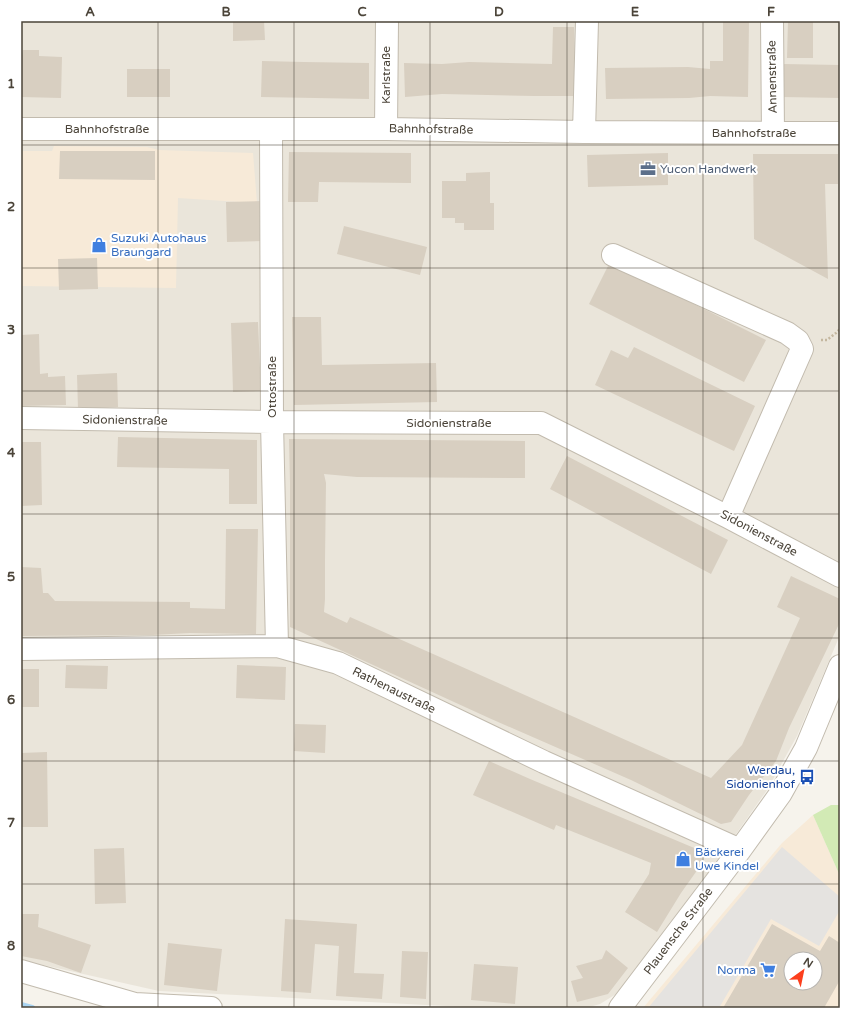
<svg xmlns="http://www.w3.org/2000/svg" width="861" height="1029" viewBox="0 0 861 1029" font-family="'Varela Round',sans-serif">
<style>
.residential{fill:#eae5da}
.commercial{fill:#f7ead8;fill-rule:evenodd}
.green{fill:#d2eab5}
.parking{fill:#e5e3e0}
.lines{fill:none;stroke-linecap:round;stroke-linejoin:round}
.stream{stroke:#a9d4f2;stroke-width:6}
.building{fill:#d8cfc1;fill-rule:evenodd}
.minor-casing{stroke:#c2bbae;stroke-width:24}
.path{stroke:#c4b79f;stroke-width:2.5;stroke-dasharray:2 2;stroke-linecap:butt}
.minor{stroke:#fff;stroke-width:22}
.grid{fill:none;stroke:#4b4439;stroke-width:1;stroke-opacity:0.55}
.labels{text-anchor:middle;stroke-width:4;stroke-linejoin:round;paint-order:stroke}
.street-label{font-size:12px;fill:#4b4439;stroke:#fff}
.service-label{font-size:12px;fill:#4e5e75;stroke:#fff;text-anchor:start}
.shop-label{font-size:12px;fill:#366cbe;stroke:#fff;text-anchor:start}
.transit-label{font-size:12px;fill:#164399;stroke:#fff;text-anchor:end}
.neatline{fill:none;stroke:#4b4439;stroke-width:1.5}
.grid-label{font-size:13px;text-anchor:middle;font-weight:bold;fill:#4b4439}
</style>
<rect width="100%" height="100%" fill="#f6f3ec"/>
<!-- residential -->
<path class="residential" d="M21,21H840V635L797,736L767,790L720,857L621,991L600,1004L586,1008H484L159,991L21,960Z"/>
<!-- commercial -->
<path class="commercial" d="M54,146L147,147L159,150L253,153L257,203L178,198L176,288L21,286V151H52Z
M813,815L840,876V1008H643L782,843ZM791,959H815V983H791Z"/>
<!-- green -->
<path class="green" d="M831,805H840V876L813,815Z"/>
<!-- parking -->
<path class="parking" d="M782,847L840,897V910L819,946L771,919L719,1008H648Z"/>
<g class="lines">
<!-- stream -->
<path class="stream" d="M21,1005L32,1008"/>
</g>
<!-- building -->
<path class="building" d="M233,21H264L265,40L233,41Z
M723,21H749L748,97L710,96L689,98L606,99L605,68L688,67L710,69V61H723Z
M788,21H813V58H787Z
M553,27H574L575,96H535L442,94L405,97L404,63L442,64L469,62L552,64Z
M23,50H39V56L62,57L61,98L21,97V56H22Z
M262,61L304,62L369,63V99L261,97Z
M783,64L840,65V98L782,97Z
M127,69H170V97H127Z
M60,151H155V180L59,179Z
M289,152L411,153V183L319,182L318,202H288Z
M668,153V185L588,187L587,155Z
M753,154H838V184H825L828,279L754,239Z
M490,172V203H494V230H464V223H455V218H442V181H466V173Z
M263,201L264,241L227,242L226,202Z
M344,226L427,247L420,275L337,254Z
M97,258L98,289L59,290L58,259Z
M610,262L766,340L744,382L589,304Z
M292,317H321L322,365L436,363L437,402L294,405Z
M258,322L261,391L233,392L231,323Z
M39,334L40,374L48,373V377L65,376L66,405L21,406V335Z
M634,347L755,406L734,451L595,385L611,350L628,358Z
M117,373L118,407L78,409L77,375Z
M118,437L257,440V504H229V469L117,467Z
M289,439L525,441V478L357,477L324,474L326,483L325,561V599L324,612L347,623L350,617L711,778L742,745L800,618L777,607L791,576L840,599V622L789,728L776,761L749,795L731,822L721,824L631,780L489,718L290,627V483Z
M21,442H41L42,505L21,506Z
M567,456L728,540L711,574L550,489Z
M226,529H258L256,634L190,633L152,635L21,636V567L41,568L43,593H48L55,601L190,602V608L225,609Z
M66,665L108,666L107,689L65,688Z
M237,665L286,667L285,700L236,698Z
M21,669H39V707H21Z
M295,724L326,725L325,753L294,751Z
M47,752L48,827H21V753Z
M489,761L530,779L699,850L703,862L681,893L657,932L625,912L649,874L651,863L556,825L554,830L473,795Z
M124,848L126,903L95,904L94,849Z
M21,914H39L38,927L91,945L81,973L47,961L21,956Z
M285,919L357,924L354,973L384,974L382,999L336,996L339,946L315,944L311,993L281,991Z
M772,924L820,951L829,936L840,943V980L824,1008H723ZM791,959H815V983H791Z
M168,943L222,949L217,991L164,985Z
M606,950L628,968L608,994L577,1002L571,981L583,978L576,966L602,959Z
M402,951L428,952L426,999L400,997Z
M474,964L518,967L515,1004L471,1000Z"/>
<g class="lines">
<defs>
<path id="minor" d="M772,21L773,133
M21,129H386L584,132L840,133
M271,129L272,422L277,646
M386,129L387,21
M584,132L587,21
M613,255L787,333L798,341L802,349L728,517
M21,418L272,422L541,423L728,517L840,576
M21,649L277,646L338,663L544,762L740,850
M21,971L135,1004L211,1008
M620,1008L740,850L781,793L806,748L840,666"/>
</defs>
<!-- minor casing -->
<use href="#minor" class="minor-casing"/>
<!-- path -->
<path class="path" d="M821,340H827L836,333L840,329"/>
<!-- minor -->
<use href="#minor" class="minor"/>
</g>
<!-- grid -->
<path class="grid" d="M158,21V1008M294,21V1008M430,21V1008M567,21V1008M703,21V1008M21,145H840M21,268H840M21,391H840M21,514H840M21,638H840M21,761H840M21,884H840"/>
<!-- icons -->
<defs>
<symbol id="office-bare" viewBox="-9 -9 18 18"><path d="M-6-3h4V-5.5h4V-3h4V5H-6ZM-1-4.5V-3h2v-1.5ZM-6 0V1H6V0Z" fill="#5c6f8a" stroke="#fff" stroke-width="2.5" paint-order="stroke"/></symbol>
<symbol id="shop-bare" viewBox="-9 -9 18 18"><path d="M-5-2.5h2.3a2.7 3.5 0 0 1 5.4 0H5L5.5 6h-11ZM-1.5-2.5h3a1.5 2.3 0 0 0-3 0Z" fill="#3f7fe0" stroke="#fff" stroke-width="2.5" paint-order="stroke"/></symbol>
<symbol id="bus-bare" viewBox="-9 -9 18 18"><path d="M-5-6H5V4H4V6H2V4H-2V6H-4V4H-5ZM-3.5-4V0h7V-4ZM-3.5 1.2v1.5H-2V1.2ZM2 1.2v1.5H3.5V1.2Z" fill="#1a4fb4" stroke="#fff" stroke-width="2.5" paint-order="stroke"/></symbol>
<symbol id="supermarket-bare" viewBox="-9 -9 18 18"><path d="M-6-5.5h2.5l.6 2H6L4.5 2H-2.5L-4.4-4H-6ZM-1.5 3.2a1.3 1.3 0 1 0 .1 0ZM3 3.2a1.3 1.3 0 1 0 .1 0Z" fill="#3f7fe0" stroke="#fff" stroke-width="2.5" paint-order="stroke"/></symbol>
</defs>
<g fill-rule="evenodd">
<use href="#office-bare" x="637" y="158" width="22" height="22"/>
<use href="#shop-bare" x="88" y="234" width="22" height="22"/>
<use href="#bus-bare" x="796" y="766" width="22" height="22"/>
<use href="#shop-bare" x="672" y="848" width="22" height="22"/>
<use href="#supermarket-bare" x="757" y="959" width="22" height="22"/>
</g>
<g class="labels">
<!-- street labels -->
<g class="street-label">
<text transform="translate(386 75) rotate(-90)" y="4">Karlstraße</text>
<text transform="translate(772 77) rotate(-91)" y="4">Annenstraße</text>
<text x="107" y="133">Bahnhofstraße</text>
<text transform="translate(431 129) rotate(1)" y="4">Bahnhofstraße</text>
<text x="754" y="137">Bahnhofstraße</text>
<text transform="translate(272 387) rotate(-90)" y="4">Ottostraße</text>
<text transform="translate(125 420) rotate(1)" y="4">Sidonienstraße</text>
<text x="449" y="427">Sidonienstraße</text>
<text transform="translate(759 533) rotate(28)" y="4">Sidonienstraße</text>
<text transform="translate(394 690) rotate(26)" y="4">Rathenaustraße</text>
<text transform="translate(678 931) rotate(-53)" y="4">Plauensche Straße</text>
</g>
<!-- service labels -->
<g class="service-label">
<text x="660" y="173">Yucon Handwerk</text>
</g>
<!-- shop labels -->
<g class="shop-label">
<text x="111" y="242">Suzuki Autohaus<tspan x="111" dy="14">Braungard</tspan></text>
<text x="695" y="856">Bäckerei<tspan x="695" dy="14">Uwe Kindel</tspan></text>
<text x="756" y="974" text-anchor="end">Norma</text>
</g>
<!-- transit labels -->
<g class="transit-label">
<text x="795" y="774">Werdau,<tspan x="795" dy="14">Sidonienhof</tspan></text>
</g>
</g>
<!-- border -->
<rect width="861" height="1029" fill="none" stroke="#ffffff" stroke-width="44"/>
<!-- north arrow -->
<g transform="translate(803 971) rotate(33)"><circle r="19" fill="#ffffff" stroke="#b7b4b0"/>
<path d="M0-3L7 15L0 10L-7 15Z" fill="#fc3f1d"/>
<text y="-6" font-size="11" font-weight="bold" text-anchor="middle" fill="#4b4439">N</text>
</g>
<rect x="22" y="22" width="817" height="985" class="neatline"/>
<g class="grid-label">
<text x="90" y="16">A</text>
<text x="226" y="16">B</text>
<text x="362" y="16">C</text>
<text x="499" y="16">D</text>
<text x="635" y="16">E</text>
<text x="771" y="16">F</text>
<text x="11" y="88">1</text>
<text x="11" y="211">2</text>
<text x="11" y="334">3</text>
<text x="11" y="457">4</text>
<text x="11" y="581">5</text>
<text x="11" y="704">6</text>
<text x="11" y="827">7</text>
<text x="11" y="950">8</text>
</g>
</svg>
